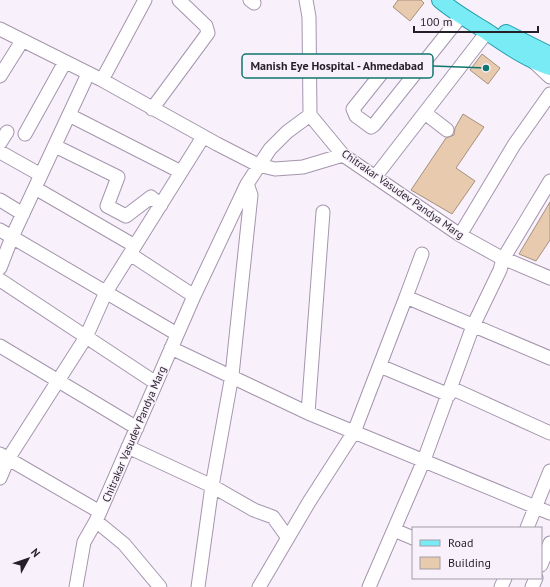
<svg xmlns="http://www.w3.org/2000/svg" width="550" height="587" viewBox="0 0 550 587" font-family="'PT Sans',sans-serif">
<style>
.building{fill:#e8cbae;stroke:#a5907c}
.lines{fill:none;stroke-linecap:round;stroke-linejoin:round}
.minor-casing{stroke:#a495ad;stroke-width:15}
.major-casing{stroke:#209ba9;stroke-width:18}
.minor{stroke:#fff;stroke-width:13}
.major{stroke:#78ebf5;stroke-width:16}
.labels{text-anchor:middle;stroke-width:3;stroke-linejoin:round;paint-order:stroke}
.street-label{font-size:11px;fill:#251f28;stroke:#f8f1fc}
.leader{fill:none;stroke:#0f766e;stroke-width:1.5}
.callout-dot{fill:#0f766e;stroke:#f8f1fc;stroke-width:1.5}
.callout{fill:#f8f1fc;stroke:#0f766e;stroke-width:1.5}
.callout-label{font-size:12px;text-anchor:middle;font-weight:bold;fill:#251f28}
</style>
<rect width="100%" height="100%" fill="#f8f1fc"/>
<!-- building -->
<path class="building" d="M398,0H421L424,3L410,21L393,7Z
M482,54L500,68L488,84L470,70Z
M463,114L484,127L456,168L475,181L452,214L411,190L446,138L454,135L455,128Z
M550,202V240L536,261L519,254Z"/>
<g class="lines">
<defs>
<path id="minor" d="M250,0L254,3
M306,0L309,17L310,115
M0,29L102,80L217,144L258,165L275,169L303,167L343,155
M534,62L550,77
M385,69L353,109L356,116L371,127L374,125L461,16
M0,76L22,41
M102,80L145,0
M152,109L208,33L206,26L179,0
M425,113L447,130
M69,115L181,172
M310,115L343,155L460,235L498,256L550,278
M25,134L65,62
M0,143L7,132
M55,146L118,177L107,206L126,216L151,197L161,205
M0,152L41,175
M375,177L487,32
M35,188L135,246
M0,200L23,214
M0,230L177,334
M460,235L514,145L550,94
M130,254L194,296
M0,268L12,237L88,74
M0,280L156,383
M406,297L422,254
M0,346L137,428
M171,348L308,413L550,513
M380,366L449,395
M451,388L550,433
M308,413L323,212
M128,447L212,486L254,510L273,517L288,538
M0,454L100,512
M0,478L8,459L86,337L106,292L203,137
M96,521L124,544L160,587
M527,528L550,471
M394,530L413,538
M541,565L550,543
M76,587L84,542L96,521L194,296L247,184L270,149L287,132L310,115
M198,587L212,486L232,375L251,195L247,184
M259,587L309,502L354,432L406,297L550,358
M369,587L424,460L473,326L500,270L503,259L550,181
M501,587L505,578
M532,587L536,578"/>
<path id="major" d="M440,0C454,12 470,21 486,31C507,45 526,59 550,67
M506,33L550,55"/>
</defs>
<!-- minor casing -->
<use href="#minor" class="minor-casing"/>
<!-- major casing -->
<use href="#major" class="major-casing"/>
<!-- minor -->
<use href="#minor" class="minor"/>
<!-- major -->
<use href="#major" class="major"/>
</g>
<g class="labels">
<!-- street labels -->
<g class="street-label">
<text transform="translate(403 194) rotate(35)" y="4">Chitrakar Vasudev Pandya Marg</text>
<text transform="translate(134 434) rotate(-67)" y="4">Chitrakar Vasudev Pandya Marg</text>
</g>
</g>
<!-- callouts -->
<path class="leader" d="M486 68L433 66"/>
<circle class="callout-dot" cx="486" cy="68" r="4"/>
<rect class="callout" x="242" y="54" width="191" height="24" rx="4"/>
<g class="callout-label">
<text x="337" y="70">Manish Eye Hospital - Ahmedabad</text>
</g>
<!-- legend -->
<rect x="412" y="527" width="130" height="52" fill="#f8f1fc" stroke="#a49da7"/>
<rect x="420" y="540" width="20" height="6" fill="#78ebf5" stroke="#a49da7"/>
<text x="448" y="547" font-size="12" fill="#251f28">Road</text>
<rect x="420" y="557" width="20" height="12" fill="#e8cbae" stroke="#a49da7"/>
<text x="448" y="567" font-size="12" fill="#251f28">Building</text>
<!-- north arrow -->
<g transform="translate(28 559) rotate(50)" stroke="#f8f1fc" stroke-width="3" paint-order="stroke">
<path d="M0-3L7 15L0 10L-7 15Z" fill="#251f28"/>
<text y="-6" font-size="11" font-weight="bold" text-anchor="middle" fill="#251f28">N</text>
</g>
<!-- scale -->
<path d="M414 26v6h124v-6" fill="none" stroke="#251f28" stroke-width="2"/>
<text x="420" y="26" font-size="12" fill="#251f28" stroke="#f8f1fc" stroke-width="3" paint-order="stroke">100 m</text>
</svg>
